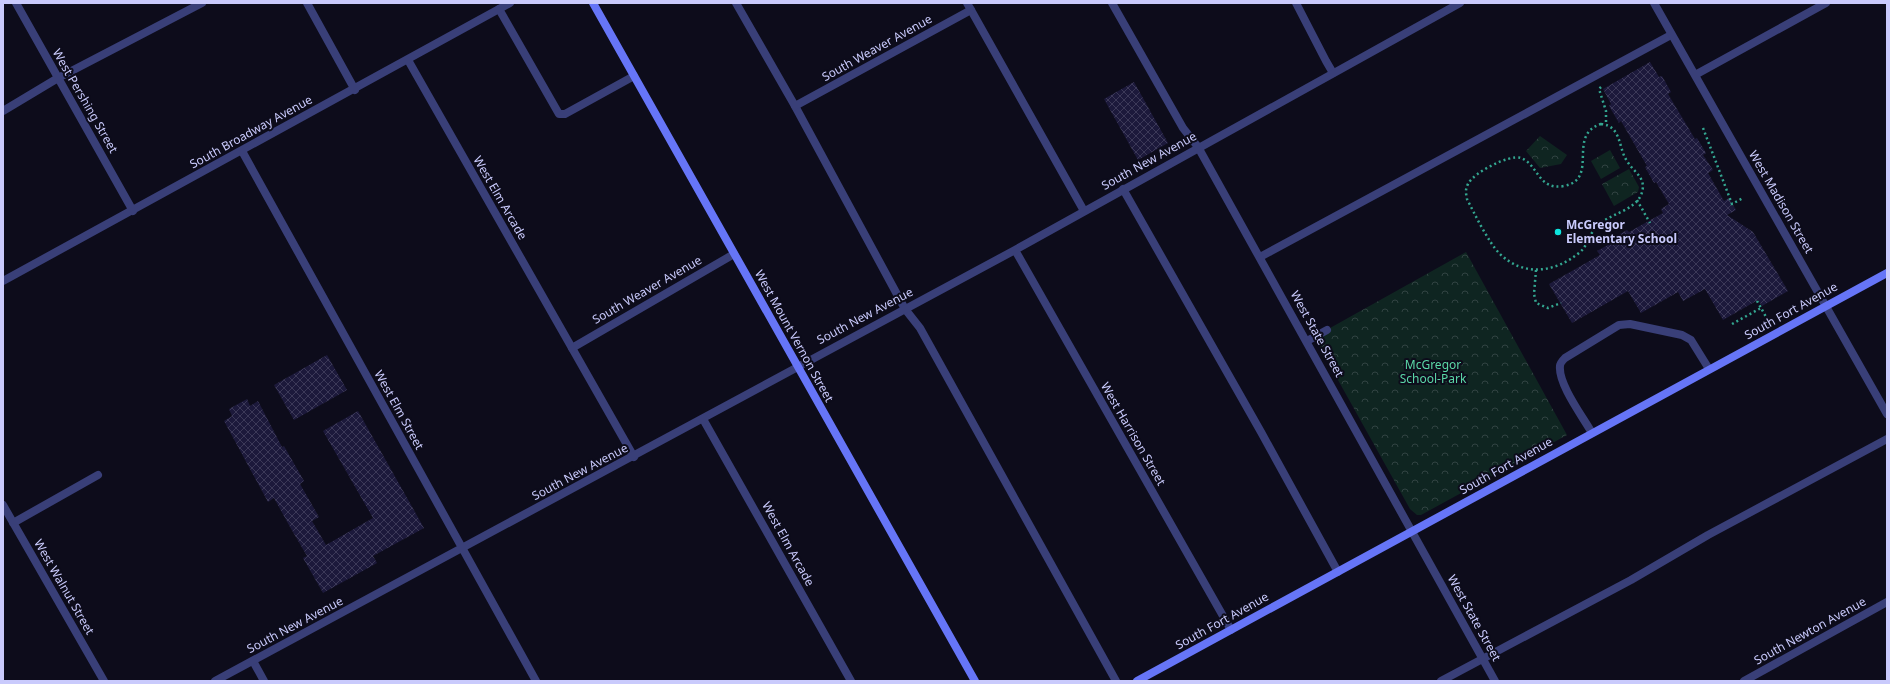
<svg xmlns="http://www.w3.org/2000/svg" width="1890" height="684" viewBox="0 0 1890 684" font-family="'Noto Sans',sans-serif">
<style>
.forest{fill:url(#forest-crowns)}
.building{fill:url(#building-cross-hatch)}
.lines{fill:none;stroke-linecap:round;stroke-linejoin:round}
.path{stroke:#33a690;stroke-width:2.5;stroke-dasharray:2 3;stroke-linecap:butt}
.lane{stroke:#393f78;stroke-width:8}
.street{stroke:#393f78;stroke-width:8}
.secondary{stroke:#6675f7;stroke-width:8}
.poi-dot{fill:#0de5de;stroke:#0d0c1b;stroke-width:1.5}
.labels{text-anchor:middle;stroke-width:4;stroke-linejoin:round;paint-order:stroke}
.street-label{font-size:12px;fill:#c9cafc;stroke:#0d0c1b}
.poi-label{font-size:12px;font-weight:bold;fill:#c9cafc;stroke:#0d0c1b;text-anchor:start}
.park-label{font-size:12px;fill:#5bd7a7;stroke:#0d0c1b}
</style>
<defs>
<pattern id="forest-crowns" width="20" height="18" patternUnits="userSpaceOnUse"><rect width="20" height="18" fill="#0f2521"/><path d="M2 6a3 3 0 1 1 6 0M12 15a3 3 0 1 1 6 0" fill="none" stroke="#314342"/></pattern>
<pattern id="building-cross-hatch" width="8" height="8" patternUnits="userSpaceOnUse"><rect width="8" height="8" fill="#1c193b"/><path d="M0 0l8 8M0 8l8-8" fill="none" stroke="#3c3958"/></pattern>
</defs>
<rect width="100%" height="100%" fill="#0d0c1b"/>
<!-- forest -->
<path class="forest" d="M1540,136L1567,155L1561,164L1540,168L1526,151Z
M1610,150L1620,168L1601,179L1591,161Z
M1629,169L1639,187L1638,192L1614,206L1602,184Z
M1466,252L1567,435L1421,515H1417L1410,509L1314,337Z"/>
<!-- building -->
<path class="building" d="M1650,62L1659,77L1662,76L1671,92L1668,94L1695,139L1697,138L1706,153L1703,155L1713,170L1708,173L1724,201L1729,198L1736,210L1727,215L1753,232L1788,291L1762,306L1758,300L1723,320L1705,289L1683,301L1678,292L1641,313L1628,291L1572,323L1549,284L1600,255L1597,251L1613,242L1611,239L1627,230L1629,232L1663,213L1661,209L1669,204L1656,182L1654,183L1645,167L1647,166L1621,121L1619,123L1609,106L1611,104L1603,89Z
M1134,82L1168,143L1138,160L1104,99Z
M327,355L347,390L294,420L274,385Z
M247,399L250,406L258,401L282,447L284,446L304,481L300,484L319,517L312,521L326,545L373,518L323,431L358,411L424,528L373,556L377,563L323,593L303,558L307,556L290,527L274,498L268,502L224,421L232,416L229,409Z"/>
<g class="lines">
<!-- path -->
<path class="path" d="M1601,87L1599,89L1606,111V125
M1601,124C1622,126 1618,148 1627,161C1634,173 1648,178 1641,195C1634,211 1609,214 1597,226C1589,234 1588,246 1579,253C1554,273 1523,277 1499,253C1489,243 1474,213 1467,199C1466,194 1465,189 1468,184C1473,173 1509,154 1521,158C1538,164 1538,191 1564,186C1600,179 1566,135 1601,124Z
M1703,128L1732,204L1743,198
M1637,200L1650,223
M1536,270L1534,294L1536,303L1548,308L1561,303
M1757,301L1769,322
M1732,324L1761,308"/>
<!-- lane -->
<path class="lane" d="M1296,3L1326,61L1333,73
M499,9L559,114H565L634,76
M971,10L1084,211
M795,106L905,309L920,328L1116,681
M1123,189L1261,432L1338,572
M1260,257L1671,35
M1307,341L1327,330
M572,348L634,457
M1592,433C1583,417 1558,384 1560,366C1560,363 1563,360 1565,358L1619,325L1630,324L1682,335L1691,340L1709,369
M253,661L264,681
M1441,681L1631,580L1708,535L1887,439"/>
<!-- street -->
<path class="street" d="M16,3L133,211
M307,3L355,90
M736,3L795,106L971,10L967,3
M1112,3L1183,128L1198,147L1495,681
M1654,3L1887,414
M408,60L572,348L734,254
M1695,75L1826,3
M3,111L58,78L202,3
M242,151L536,681
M1015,250L1231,630
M3,281L510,3
M703,419L851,681
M3,505L104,681
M13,523L98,475
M215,681L1015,250L1460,3
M1744,681L1887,602"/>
<!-- secondary -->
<path class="secondary" d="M593,3L975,681
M1137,681L1887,273"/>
</g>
<!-- markers -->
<circle class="poi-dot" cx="1558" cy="232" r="4"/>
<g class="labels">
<!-- street labels -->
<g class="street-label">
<text transform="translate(877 48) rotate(-29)" y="4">South Weaver Avenue</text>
<text transform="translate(85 101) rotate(60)" y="4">West Pershing Street</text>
<text transform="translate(251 132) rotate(-29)" y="4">South Broadway Avenue</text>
<text transform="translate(1149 161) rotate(-29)" y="4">South New Avenue</text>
<text transform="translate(500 198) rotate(60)" y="4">West Elm Arcade</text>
<text transform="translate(1781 202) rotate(60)" y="4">West Madison Street</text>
<text transform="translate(647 290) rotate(-30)" y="4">South Weaver Avenue</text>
<text transform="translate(1791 311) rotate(-29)" y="4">South Fort Avenue</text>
<text transform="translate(865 316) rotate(-28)" y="4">South New Avenue</text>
<text transform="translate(1317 334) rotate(61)" y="4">West State Street</text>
<text transform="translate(794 336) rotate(61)" y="4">West Mount Vernon Street</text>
<text transform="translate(399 410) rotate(61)" y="4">West Elm Street</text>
<text transform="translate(1133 434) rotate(60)" y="4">West Harrison Street</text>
<text transform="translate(1506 466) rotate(-29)" y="4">South Fort Avenue</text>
<text transform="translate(580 472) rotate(-28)" y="4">South New Avenue</text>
<text transform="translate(788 544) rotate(61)" y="4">West Elm Arcade</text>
<text transform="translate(64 587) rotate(60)" y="4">West Walnut Street</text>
<text transform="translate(1474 618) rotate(61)" y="4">West State Street</text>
<text transform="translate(1222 621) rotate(-29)" y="4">South Fort Avenue</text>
<text transform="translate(295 625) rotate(-28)" y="4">South New Avenue</text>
<text transform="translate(1810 631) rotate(-29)" y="4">South Newton Avenue</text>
</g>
<!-- poi labels -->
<g class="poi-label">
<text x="1566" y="229">McGregor<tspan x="1566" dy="14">Elementary School</tspan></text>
</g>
<!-- park labels -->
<g class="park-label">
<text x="1433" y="369">McGregor<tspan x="1433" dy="14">School-Park</tspan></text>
</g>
</g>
<!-- border -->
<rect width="1890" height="684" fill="none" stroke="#c9cafc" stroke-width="8"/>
</svg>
